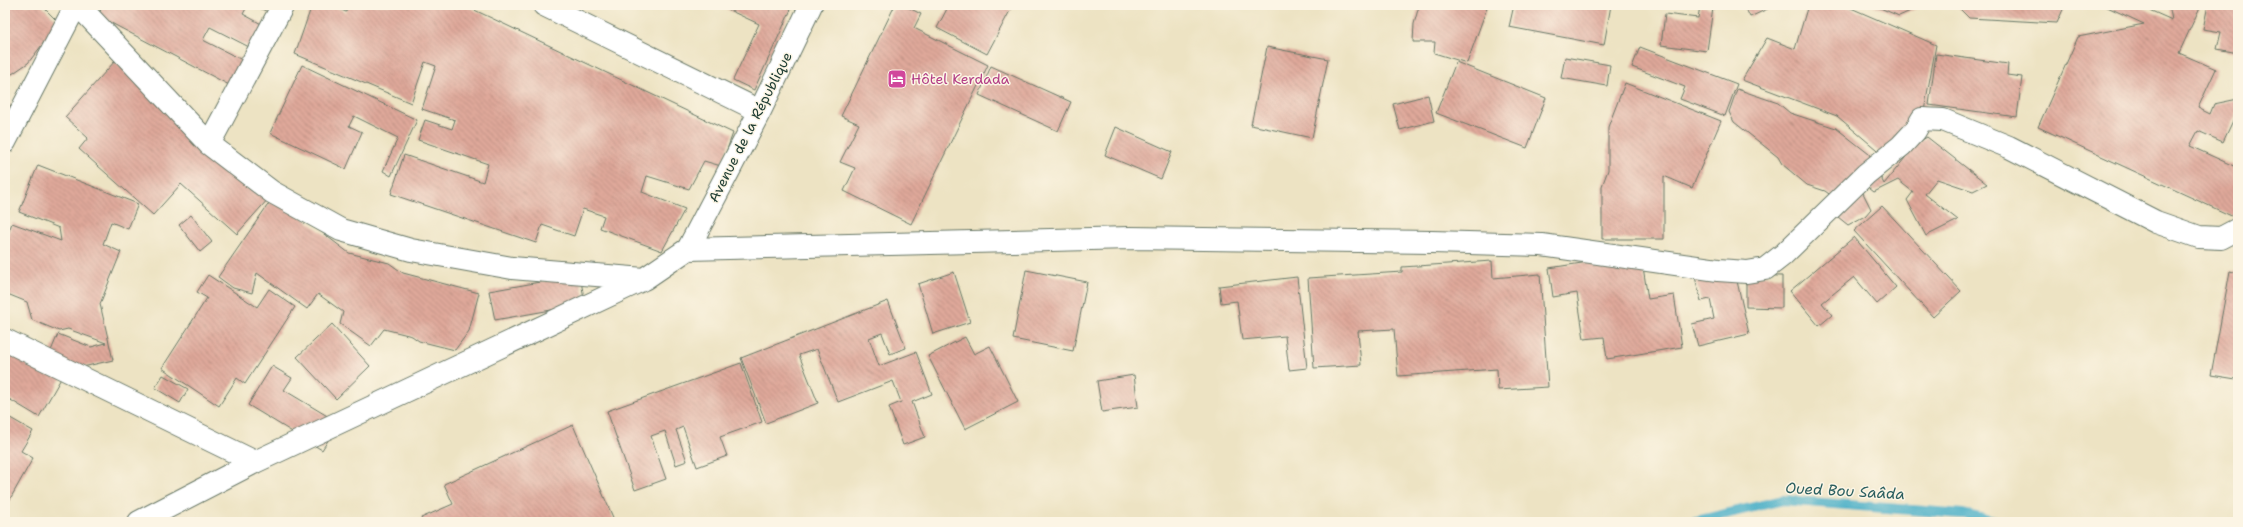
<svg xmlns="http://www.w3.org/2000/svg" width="2243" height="527" viewBox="0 0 2243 527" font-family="'Shantell Sans',sans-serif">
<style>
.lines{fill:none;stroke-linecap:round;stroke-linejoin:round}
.stream{stroke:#48afc7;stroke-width:10}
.building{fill:url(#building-back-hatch)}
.minor-casing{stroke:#677766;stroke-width:24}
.minor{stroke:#fff;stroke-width:22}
.labels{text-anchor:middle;stroke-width:3;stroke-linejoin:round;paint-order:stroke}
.hotel-label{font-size:14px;fill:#b23c85;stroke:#fcf5e5;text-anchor:start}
.street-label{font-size:14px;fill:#1f3d34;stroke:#fcf5e5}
.water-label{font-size:15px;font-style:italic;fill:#2b5f60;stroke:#fcf5e5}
</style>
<defs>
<pattern id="building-back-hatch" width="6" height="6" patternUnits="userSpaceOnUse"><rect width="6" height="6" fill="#dfa89a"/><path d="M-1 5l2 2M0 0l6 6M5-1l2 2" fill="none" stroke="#b48a7e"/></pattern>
</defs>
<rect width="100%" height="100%" fill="#fcf5e5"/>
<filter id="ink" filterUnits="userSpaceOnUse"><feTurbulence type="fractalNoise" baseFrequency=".025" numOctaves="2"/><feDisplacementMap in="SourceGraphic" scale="8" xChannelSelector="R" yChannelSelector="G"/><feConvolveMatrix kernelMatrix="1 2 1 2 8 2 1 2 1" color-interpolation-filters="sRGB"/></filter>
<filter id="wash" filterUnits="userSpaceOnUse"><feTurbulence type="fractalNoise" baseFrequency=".012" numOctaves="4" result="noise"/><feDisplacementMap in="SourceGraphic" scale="16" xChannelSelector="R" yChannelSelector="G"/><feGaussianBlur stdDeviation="0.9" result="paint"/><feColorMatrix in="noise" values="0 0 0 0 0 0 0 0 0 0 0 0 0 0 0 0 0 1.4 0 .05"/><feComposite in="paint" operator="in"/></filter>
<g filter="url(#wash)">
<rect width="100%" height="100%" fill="#ede3c3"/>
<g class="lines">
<!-- stream -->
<path class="stream" d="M1692,522L1783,500L1963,514L1998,522"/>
</g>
<g id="blocks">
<!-- building -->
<path class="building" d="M5,5H41L59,23L28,63L12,74L5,75Z
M103,5H248L243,14L265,26L253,49L210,27L203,40L246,62L233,87L98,16Z
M253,5H272L268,12Z
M312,5H331L346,12L348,5H464L733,133L721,166L704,161L689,189L647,176L642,192L685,209L662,251L600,228L604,216L583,209L574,236L542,225L536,243L391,194L404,155L483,182L488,164L418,140L425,120L452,129L455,120L422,109L436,66L425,62L411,103L295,54Z
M718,5H793L754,90L733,80L759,24Z
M895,5H903L921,14L914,28L988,65L911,224L844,191L855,168L840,162L859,124L841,116Z
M949,5H1013L987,54L937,28Z
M1416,5H1488L1467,63L1434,53L1435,42H1413L1414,24L1419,6Z
M1514,5H1611L1604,45L1509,27Z
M1744,5H1776L1750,17Z
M1808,5H1844L1936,45L1924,111L1883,155L1837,116L1742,80L1767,38L1795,49Z
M1873,5H1924L1899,16Z
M1956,5H2065L2057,23L1969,18Z
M2103,5H2138L2172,20L2169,5H2201L2179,53L2216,69L2198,108L2210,114L2214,104L2238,99V110L2223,142L2198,131L2190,146L2238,168V219L2038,127L2078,37L2144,24Z
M2208,5H2238V53L2217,49L2221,32L2203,29Z
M1700,6L1713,8L1707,51L1661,45L1665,14L1698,18Z
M1267,47L1328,59L1312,138L1251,125Z
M1640,47L1737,84L1725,116L1680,99L1685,87L1632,67Z
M1936,54L2008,64L2007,75L2022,77L2017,117L1929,105Z
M1565,57L1610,65L1607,86L1561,78Z
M115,61L269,198L237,234L181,184L153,215L79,149L88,138L65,117Z
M1456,62L1546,98L1527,148L1436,113Z
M302,65L417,120L391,176L383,171L398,138L354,116L349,126L362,132L346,169L270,133Z
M991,66L1071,102L1058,131L979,95Z
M1625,83L1721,121L1692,188L1664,176V239H1602V186L1608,170V127Z
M1737,89L1778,103L1790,113L1836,128L1869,154L1884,184L1917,143L1927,137L1987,184L1973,191L1937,179L1925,194L1958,220L1926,236L1907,200L1913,192L1898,180L1874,192L1855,177L1871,209L1865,216L1848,225L1828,209L1840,202L1825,191L1807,185L1782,164L1778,157L1734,122L1729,112Z
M1428,95L1434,121L1400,130L1393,104Z
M5,100L19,114L5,121Z
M1116,127L1172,152L1161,179L1105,155Z
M38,165L138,204L128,229L111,222L103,244L121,252L100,304L113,360L74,369L48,358L58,334L91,347L106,343L68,329L59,331L32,320L27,302L5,293V241L12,223L61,241L59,228L19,212Z
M274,196L349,253L389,263L403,273L479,293L469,331L455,350L419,341L412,336L384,329L371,346L340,324L343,312L318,294L307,309L257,273L252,293L233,288L218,277Z
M1882,206L1961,291L1933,317L1854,231Z
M191,215L212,242L200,252L179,225Z
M1854,237L1896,287L1877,304L1854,277L1822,303L1832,315L1819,326L1790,291Z
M1641,254L1648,299L1674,295L1682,347L1607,359L1604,337L1584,339L1577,293L1553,297L1549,268Z
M1492,261L1493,278L1540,274L1548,387L1498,390L1497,369L1398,376L1394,329L1358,331L1361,365L1314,368L1308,278L1402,272V267Z
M1734,268L1749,334L1698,346L1692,324L1714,319L1710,299L1701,301L1695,277Z
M1026,270L1087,282L1073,351L1013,339Z
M2230,271L2238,273V367L2236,379L2211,375Z
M954,272L970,322L933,334L918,284Z
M208,275L257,307L269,289L295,307L245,384L237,378L219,406L162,368L207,298L197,292Z
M580,275L585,304L495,320L489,291Z
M1746,275L1782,276V308L1746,307Z
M1297,277L1307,368L1289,370L1285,336L1242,340L1237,301L1221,303L1219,286Z
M888,301L906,348L890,354L882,333L869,338L879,366L916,352L932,394L912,402L925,437L903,445L889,407L901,402L893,381L838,402L817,349L799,355L818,403L766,423L741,358Z
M332,324L370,366L336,399L297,357Z
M965,337L974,354L990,346L1018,402L965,429L928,356Z
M5,342L63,375L39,417L9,399L5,406Z
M741,363L762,422L720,437L727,456L697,467L683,427L676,430L687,461L676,465L665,431L651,436L666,479L635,490L607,411Z
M272,366L292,378L284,390L339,423L322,450L248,405Z
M163,375L188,389L180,403L155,388Z
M1134,375L1138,407L1102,412L1097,381Z
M5,415L33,431L21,451L33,458L5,508Z
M573,425L615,522H423L421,518L453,504L444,484Z"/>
</g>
</g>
<g filter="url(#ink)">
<use href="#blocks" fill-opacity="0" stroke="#677766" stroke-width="1"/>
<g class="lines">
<defs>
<path id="minor" d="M78,5L209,144L272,192L341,230L411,250L512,268L644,279L688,249L1130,238L1432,242L1542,245L1718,270L1747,272L1765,269L1783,255L1866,174L1901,146L1915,131L1922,119L1943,120L2009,147L2156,222L2199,237L2221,238L2238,229
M544,5L760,111
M5,142L76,5
M209,144L283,5
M688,249L760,111L811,5
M5,340L255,462
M139,522L255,462L642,280"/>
</defs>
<!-- minor casing -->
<use href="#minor" class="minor-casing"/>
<!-- minor -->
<use href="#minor" class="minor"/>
</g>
</g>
<!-- icons -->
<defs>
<symbol id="hotel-square" viewBox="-11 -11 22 22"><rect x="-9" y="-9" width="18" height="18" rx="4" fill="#d1479c" stroke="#fcf5e5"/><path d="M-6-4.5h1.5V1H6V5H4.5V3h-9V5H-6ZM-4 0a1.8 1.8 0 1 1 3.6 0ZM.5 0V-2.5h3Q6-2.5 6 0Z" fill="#fff"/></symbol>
</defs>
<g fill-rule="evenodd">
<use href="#hotel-square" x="886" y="68" width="22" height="22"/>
</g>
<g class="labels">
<!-- hotel labels -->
<g class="hotel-label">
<text x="911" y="84">Hôtel Kerdada</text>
</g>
<!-- street labels -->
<g class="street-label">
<text transform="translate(750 127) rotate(-63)" y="5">Avenue de la République</text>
</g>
<!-- water labels -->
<g class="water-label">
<text transform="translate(1845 491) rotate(3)" y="5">Oued Bou Saâda</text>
</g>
</g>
<!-- margin -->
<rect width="2243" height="527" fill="none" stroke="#fcf5e5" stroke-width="20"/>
</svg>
